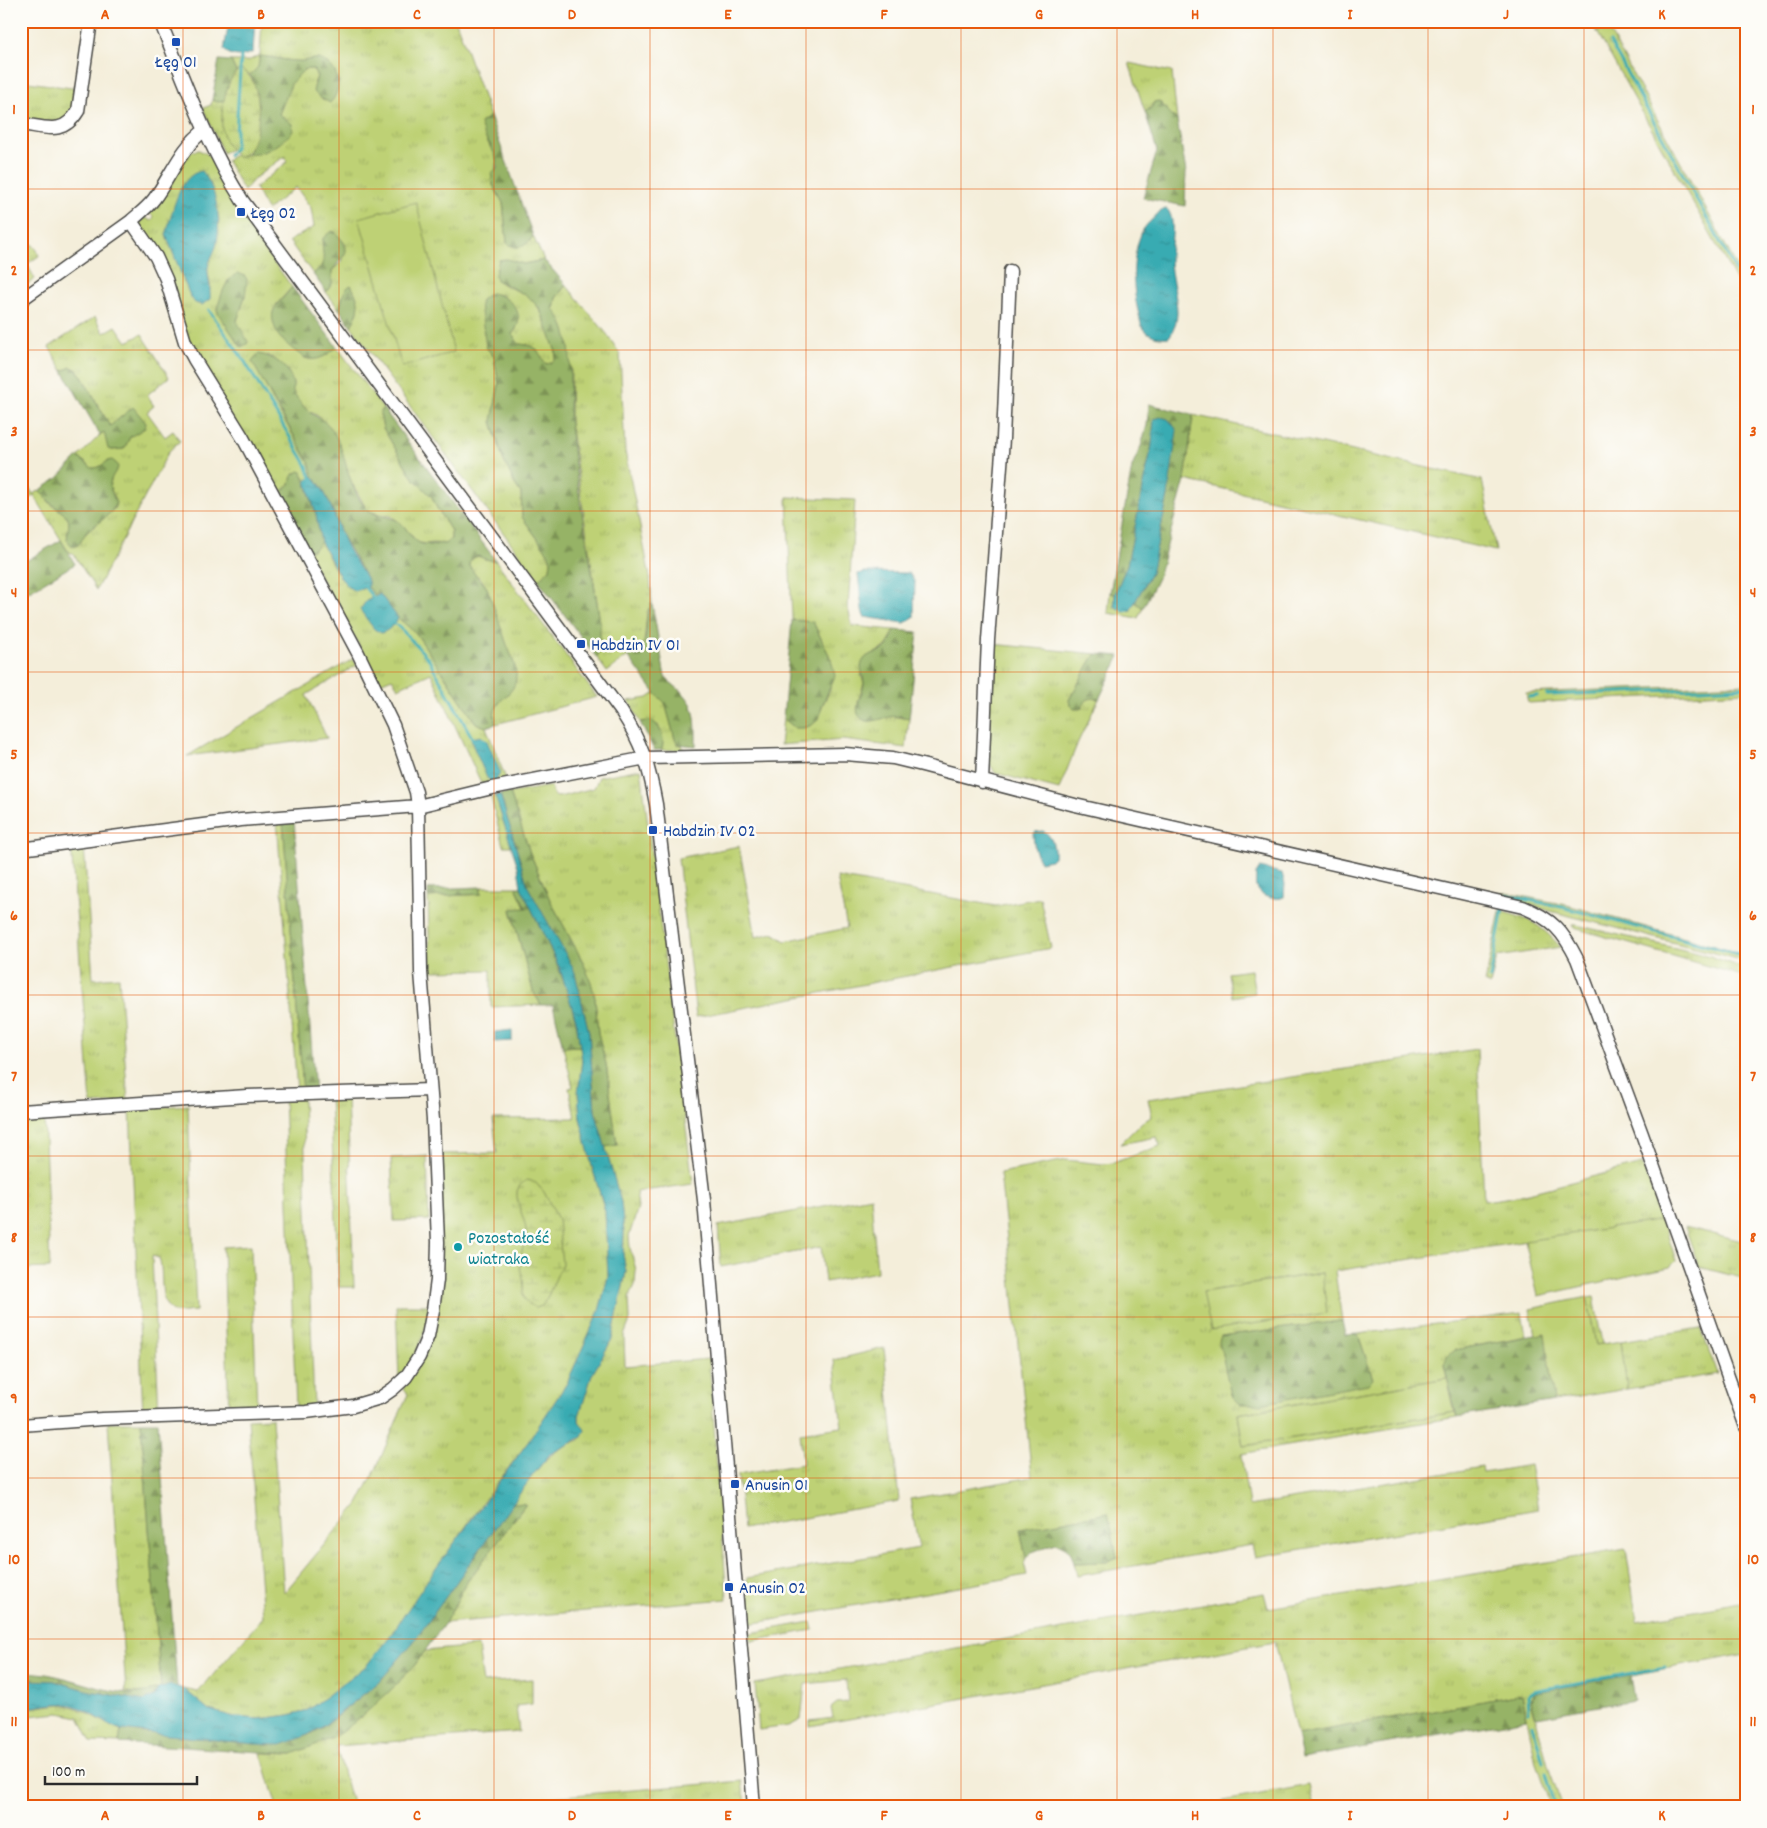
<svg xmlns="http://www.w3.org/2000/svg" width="1767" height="1828" viewBox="0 0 1767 1828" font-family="Dekko,sans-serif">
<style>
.grass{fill:url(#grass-tufts);stroke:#747e50;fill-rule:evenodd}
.forest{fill:url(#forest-firs);stroke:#606f48}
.wetland{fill:url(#wetland-marsh);stroke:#747e50}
.pitch{fill:#bed175;stroke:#747e50}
.water{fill:url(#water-ripples);stroke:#326b6e}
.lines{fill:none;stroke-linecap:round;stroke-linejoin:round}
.stream{stroke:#39abb2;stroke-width:3}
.minor-casing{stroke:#494845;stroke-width:15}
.minor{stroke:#fff;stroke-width:12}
.grid{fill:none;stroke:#e8590c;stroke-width:1;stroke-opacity:0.55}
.transit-dot{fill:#1a4fb4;stroke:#fdfcf7;stroke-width:2}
.culture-dot{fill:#0f9aa8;stroke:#fdfcf7;stroke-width:2}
.labels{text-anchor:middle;stroke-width:5;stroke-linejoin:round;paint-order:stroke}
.transit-label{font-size:18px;fill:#164399;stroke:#fdfcf7;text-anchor:start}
.culture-label{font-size:18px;fill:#0d838f;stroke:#fdfcf7;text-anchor:start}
.neatline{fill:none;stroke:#e8590c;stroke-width:2}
.grid-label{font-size:16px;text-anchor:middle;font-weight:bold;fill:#e8590c}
</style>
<defs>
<pattern id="grass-tufts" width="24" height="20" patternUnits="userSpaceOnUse" patternTransform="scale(1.25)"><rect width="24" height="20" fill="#bed175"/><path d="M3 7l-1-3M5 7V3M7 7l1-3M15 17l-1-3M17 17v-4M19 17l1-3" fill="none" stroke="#a3b465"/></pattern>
<pattern id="forest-firs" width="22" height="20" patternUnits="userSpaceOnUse" patternTransform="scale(1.25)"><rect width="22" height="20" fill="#96b366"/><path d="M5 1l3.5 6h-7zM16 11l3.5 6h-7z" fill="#7b9254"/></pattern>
<pattern id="wetland-marsh" width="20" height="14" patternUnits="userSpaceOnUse" patternTransform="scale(1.25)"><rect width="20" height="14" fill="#bed175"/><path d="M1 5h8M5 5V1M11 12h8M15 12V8" fill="none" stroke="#a3b465"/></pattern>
<pattern id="water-ripples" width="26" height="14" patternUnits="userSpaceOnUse" patternTransform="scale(1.25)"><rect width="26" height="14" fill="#39abb2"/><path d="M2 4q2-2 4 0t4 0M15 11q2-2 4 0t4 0" fill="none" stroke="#308b91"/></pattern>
</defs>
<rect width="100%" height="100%" fill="#fdfcf7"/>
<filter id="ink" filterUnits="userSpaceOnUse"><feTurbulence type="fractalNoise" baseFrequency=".02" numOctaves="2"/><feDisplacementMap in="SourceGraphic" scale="10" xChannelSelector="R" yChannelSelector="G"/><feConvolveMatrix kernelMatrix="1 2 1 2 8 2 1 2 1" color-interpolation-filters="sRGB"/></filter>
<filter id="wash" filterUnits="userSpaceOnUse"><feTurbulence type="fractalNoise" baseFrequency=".0096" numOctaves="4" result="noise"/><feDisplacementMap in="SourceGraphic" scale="20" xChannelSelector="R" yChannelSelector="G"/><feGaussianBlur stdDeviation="1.12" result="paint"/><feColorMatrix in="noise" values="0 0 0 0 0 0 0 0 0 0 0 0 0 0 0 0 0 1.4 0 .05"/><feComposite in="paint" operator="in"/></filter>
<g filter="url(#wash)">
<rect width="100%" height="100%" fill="#f4eeda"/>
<!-- grass -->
<path class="grass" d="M262,21H456L490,116L480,123L481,126L491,149L496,154L497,158L493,185L503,203L507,243L529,242L533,236L544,260C537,261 530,263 523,264C515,265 512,257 499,260L496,278C504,288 516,289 527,295C543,306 549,334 556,352C555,359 554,363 546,364L529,345L519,344L512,334C526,318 512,304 500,294L486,347L494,357L499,384L492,421L503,459L516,486L521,493L522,517L548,553L551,561L550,569L538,580L351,326C361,308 360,303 351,285L343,295L339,309L326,292L330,287L332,271L343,260L346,245L335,232H330L323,265L313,274L289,241L314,227L311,208L296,187L267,210L255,188L287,162L285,156L255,178L244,191L227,161L235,154C240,160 242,155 248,154C265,153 282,145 293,131L279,114L292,82L305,69H313L317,77L314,83H339L329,64L317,59L300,62L260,56L258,67L250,75L240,69L236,72L231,61H248L260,55Z
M1591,21H1604L1746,283V298Z
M1129,63L1172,72L1177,120L1167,110L1159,101L1154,102L1151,108L1145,112Z
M21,81L79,89L74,111L64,123L21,121Z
M212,100L219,102L225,100C223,118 220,133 231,149L223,153L203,108L211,105Z
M199,150L209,155L231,194L229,195L246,221L249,220L262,240L259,242L292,287L276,305L278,335L304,358C317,362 327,355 337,347L383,408L380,414L383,428L413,478L432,497L437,508L451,531V539L445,544L433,543L425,544L417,542L402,524L391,516L378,514L367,510L348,476L339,443L318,416L307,410L299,401L292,391L293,384L287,371L277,361L268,355L263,381L276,406L309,462L313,476L306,481L304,476L299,472L292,476L290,484L277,496L192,350L140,224L141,220L144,217L151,221L154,217L147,211L188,152ZM210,181L219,219L217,243L207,268L211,288L199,305L190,296L166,235L181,187ZM228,280L245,296L237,321L239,326L241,347L218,313L217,309Z
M26,237L37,250L39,256L27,264L35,279L21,289V238Z
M566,285L607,334L620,354L625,451L650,577L652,603L647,612L644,643L637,651L628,656L607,672L597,658L600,635V622L570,422L571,369L554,309L556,298Z
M95,317L104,333L116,326L127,342L142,334L169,377L147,395L154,406L147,412L165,437L173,431L180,441L169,451L96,590L73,553H69L34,495L21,504V498L25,492L21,483V474L33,494L39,491C44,494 46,499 50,503C63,515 73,513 67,535L82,537L115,508C118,490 101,491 117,468L103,464L99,468H92L78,457L104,431C108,438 106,444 112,450L124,449L130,437L110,426L81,375L76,369L71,367L63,371L49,347Z
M1193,415L1482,480L1496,551L1185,480Z
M787,497L855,500L848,608L852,626L894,630C889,643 888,648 874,653L861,675L864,683L858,702L869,721L891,716L909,719L906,748L843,740L780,745L783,718L795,728L819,719L822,706L830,690L831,659L813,622L792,620Z
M321,542C330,559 338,581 355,591L368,587L373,594H380L398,618L416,633L476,723L486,727L506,779L482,785L431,673L398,688L392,678L380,683L306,552L314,549Z
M478,556L485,559L496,561L597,697L496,724C493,714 494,709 501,701L506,643L487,588L481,579L470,570L469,563L473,558Z
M1110,593L1115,594V606L1124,612L1130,611L1135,602L1143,608L1138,618L1108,613Z
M991,644L1097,654L1092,659L1069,700L1081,709C1086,699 1088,697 1099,699L1078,742L1059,790L995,773L989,762L987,751Z
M353,659L357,665L306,695L327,738L187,756Z
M1746,684V692L1528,703L1526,693Z
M655,693L665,703L675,739L678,744H682L683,750H661C665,741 661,734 658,725L647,721L640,722L629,701L648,698Z
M641,769L693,1184L636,1192L638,1208L629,1236L630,1248L636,1270L635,1285L629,1298L630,1320L624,1336L625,1366L709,1359L727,1599L445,1623L467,1582L526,1504L513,1503C532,1475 546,1450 580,1440L579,1416L592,1375L612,1339L626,1272L623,1254L624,1233L621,1202L605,1147L617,1145L606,1064L598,1033L595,998L583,962L550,900L530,853L510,793L551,786L554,796L559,797L594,788L599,777Z
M495,796L512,846H503L491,797Z
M277,821H283L303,1092H297Z
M84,844L93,979L119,977L128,1102L91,1104L71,845Z
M739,846L756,937L773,933L785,941L847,928L837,877L996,906L1040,898L1051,948L696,1017L678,858Z
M481,887H516L526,909L511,910L533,991L541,1005L491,1007V970L430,971L428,897L481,894Z
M1501,892L1567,905L1746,955V962L1722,955L1550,911L1501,896Z
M1500,911C1531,919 1539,924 1561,947L1497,957L1490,986L1485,983Z
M1572,925H1576L1710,956L1746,969V977L1574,928Z
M1251,970L1255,993L1232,997L1228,973Z
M580,1046L582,1060L578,1093L580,1118L593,1170L605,1211L608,1277L599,1311L567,1383L528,1442L482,1503L390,1636L366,1666L308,1710L289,1715L259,1719L235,1717L209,1710L184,1689L198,1692L200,1690L263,1617L248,1419L272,1418L284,1593L358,1504L376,1469L408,1394L403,1389L418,1366L431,1337L440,1154L497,1153L493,1119L575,1118L569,1088L573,1087L563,1047Z
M1477,1049L1484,1201L1513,1197L1642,1164L1663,1220L1335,1271L1342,1321L1221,1336L1373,1379L1358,1334L1522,1313L1526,1336L1455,1350L1444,1365L1447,1378L1238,1414L1243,1446L1455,1412L1457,1417L1241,1454L1249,1506L1482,1467L1483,1473L1530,1465L1538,1509L1255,1557L1252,1545L1077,1576L1074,1563L1107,1562L1117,1557L1020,1529L1026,1558L1024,1563L1027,1575L750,1624L747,1578L919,1548L910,1499L1032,1477L1000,1173L1066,1160L1103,1164L1113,1163L1160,1146L1157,1137L1120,1144L1142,1122L1152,1117L1148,1099ZM1321,1273L1327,1313L1203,1292Z
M330,1097H347L354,1287H339Z
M303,1098L314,1407L296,1409L284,1099Z
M188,1105L196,1311C190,1311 182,1313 176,1312C156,1308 165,1272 159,1258L152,1256L159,1414L143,1415L130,1109Z
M44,1113L50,1268L22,1269L21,1114Z
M427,1156L429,1220L394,1221L391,1158Z
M871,1197L877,1272L825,1282L821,1247L721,1267L718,1226Z
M1685,1227L1746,1242V1279L1699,1267Z
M251,1245L257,1409L229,1411L223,1247Z
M1594,1296L1602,1344L1596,1345L1587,1297Z
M396,1305H430C429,1330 413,1359 399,1380Z
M1701,1328L1717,1374L1627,1389L1621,1341Z
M884,1348L899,1501L743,1529L738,1475L803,1464L800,1433L842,1427L834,1360Z
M108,1422H141L161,1688L149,1693L126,1692Z
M1626,1549L1637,1621L1746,1602V1654L1533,1693L1531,1701L1550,1772L1563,1807H1549L1548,1798L1536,1763L1522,1694L1297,1735L1275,1642L810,1726V1721L833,1718L831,1708L837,1703L848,1702L846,1680L805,1684L801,1720L789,1726L759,1730L755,1684L1264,1593L1268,1608Z
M811,1622L813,1630L751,1641L750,1633Z
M478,1646L483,1683L532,1679V1704L516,1706L519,1732L336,1746L353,1807H277L261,1753L292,1754L414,1666L425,1651Z
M61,1704C84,1707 100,1722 121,1730L119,1743L91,1742L79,1717L59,1713L21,1717V1709Z
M742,1781L745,1804L714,1807H429Z
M1309,1785L1314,1807H1192Z"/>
<!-- forest -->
<path class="forest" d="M260,56C272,57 286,61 299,61C305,62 312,58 318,59C339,64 344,89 330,103L319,97L313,91L317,76L313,69H305L292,82L279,114L292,124L293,131C282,144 263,156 247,154L250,150L253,80L250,75L258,67Z
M219,60L231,61L236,72L225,100L218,102L212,100Z
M1159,101L1167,110L1177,120L1186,172L1185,206L1143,198L1157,151L1145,112L1151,108L1154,102Z
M490,116L533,236C526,247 517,251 507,243L503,203L493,185L491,173L497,169C499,151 484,143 480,123Z
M330,232H335C355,253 344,253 332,271V284L326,292L313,274C330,261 320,255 323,238Z
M507,259L524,264L544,260L566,285L556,298L554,309C580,343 566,385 570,424C577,491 590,556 600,622V646L597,658L538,580L550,569L551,561L548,553L522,517L521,493L516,486L503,459L492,421L499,384L494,357L486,347L480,304L481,300L490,293C510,295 529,315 512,334L519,344C538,346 536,349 546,364L551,363L555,359L556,352L540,309L528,296L496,280L495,274L499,260Z
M238,273L245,276L247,280L245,296L237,321L248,342L247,344L241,347L218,313L217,309C221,296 225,279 238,273Z
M351,285C360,303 362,308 351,326L339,309C343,301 342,289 351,285Z
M292,287L337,347C329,354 320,361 309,359C302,358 282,341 278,335C275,329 271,318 273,312C276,303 287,295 292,287Z
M258,354C274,356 290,367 293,384C293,389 292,391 295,395C299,400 302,406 307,410C315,417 325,420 331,428C348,453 346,486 366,508C374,517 388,515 398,521C407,527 412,541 422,544C429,545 438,543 445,544L451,539V531L437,508L432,497L413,478L383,428L380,414L383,408L496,561L485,559L478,556L473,558L469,563C471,573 481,579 487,588C494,606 500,624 506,642C510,653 516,664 516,675C517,699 488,697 496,724L486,727L476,723L416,633L398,618L380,594L375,596L368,587V581L342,536L335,515L322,487L313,476L309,462L252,362Z
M71,367L76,369L81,375L110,426L133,407L146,423L145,428L130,437L124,449L112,450L108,449L104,432L100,435L63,371Z
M1149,404L1193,415L1185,480L1158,578L1143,608L1135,602L1151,573L1168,496L1173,423C1167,418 1162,417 1154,419L1152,445L1127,565L1115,594L1110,593L1132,467L1141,446L1147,425Z
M78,457L92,468C101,469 104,461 112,460L117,464L118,468C107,483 109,486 116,503C113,515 95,524 87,532C81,538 82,545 73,547L67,540L69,522L68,517L52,504L39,491L58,478Z
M299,471L302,472L316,514L321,542L314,549L306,552L277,496L290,484L292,476Z
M61,540L75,564L21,596V564Z
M652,603L665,677C672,685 682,690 688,699C697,710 696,732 696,746L678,744L675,739L665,703L655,693L628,656C657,642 639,626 652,603Z
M792,620L813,622L831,659L835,676L822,706L819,719L812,725L804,728H795L783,718Z
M894,630L918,632L909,719C903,717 896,715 890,717C883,718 874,722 867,721C847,715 864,694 864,683C864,675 857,667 865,658C870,653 878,653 883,650C890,645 892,637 894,630Z
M1097,654L1120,656L1099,699C1088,697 1086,699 1081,709H1074L1070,705L1069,700L1092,659Z
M652,721C661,726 666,741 661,750H654L640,722Z
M510,793L530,853L550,900L583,962L591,982L595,998L598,1033L606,1064L617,1145L605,1147L595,1111L589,1033L575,973L528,887L500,794Z
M294,820L315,1092H303L283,821Z
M481,887V894L428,897V889Z
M516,887H521C545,938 573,989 580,1046L563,1047L553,1005H541L533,991L511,909L526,908Z
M1342,1321L1345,1335L1358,1334L1373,1379L1368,1384L1260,1404H1240L1231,1395L1219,1341L1221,1336Z
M1545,1333L1554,1401L1457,1417L1444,1365L1447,1357L1455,1350Z
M141,1422H158L177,1687L171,1686L161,1688Z
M513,1503L526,1504L467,1582L445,1623L414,1666L391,1690L360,1718L333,1738L292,1754L119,1743L121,1730L255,1744L304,1737L322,1728L379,1682L415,1640Z
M1108,1513L1117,1557L1107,1562L1074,1563C1070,1550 1070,1548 1056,1543L1032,1552L1026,1558L1020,1529Z
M21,1671C33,1673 45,1673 56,1676C90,1683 124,1701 158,1689L155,1696L144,1701L90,1691L54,1681L21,1680Z
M1630,1675L1634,1700L1536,1717L1531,1701L1533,1693Z
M1522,1694L1527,1719L1302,1758L1297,1735Z"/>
<!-- wetland -->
<path class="wetland" d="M240,69C269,79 261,159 237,157C231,150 225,143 223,134C219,118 225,78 240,69Z
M527,1180L535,1182L544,1192L558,1219L562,1264L548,1296L542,1306L536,1308C518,1299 525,1295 523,1279C522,1273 519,1268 520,1260C521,1250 527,1241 526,1230C525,1218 516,1204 517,1192C518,1186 522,1183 527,1180Z"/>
<!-- pitch -->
<path class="pitch" d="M416,202L454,352L402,367L359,218Z
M1663,1220L1676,1261L1670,1267L1538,1296L1525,1241Z
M1322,1273L1327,1313L1211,1330L1203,1292Z
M1587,1297L1596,1345L1621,1341L1627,1389L1554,1401L1545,1333L1535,1335L1530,1309Z
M1447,1378L1455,1412L1243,1446L1238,1414Z"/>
<!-- water -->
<path class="water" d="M229,21H255L253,52C244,57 232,58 224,50Z
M202,171C217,189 221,219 217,242C216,251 209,259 208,268C207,274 211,289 210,299L202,305L195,303L190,296L166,235C172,215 178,174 202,171Z
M1167,209C1177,220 1170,244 1170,258C1170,276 1177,294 1177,312C1177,321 1174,331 1169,337C1158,338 1148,336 1142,326C1140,323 1140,318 1139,315C1132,289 1131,259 1141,234C1144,225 1155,218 1161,210Z
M1161,417L1168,419L1177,430L1168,496L1151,573L1130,611L1124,612L1114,606L1115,594L1127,565L1152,445L1154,419Z
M313,476C329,495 333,514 342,536C348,552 359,566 368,581V587L355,591L348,587L340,577L321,542L316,514L306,481Z
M864,572L909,573L915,582L914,618L904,623L864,617L862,610L858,574Z
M380,594L398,618C396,624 387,632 381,633L374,629L360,610L366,601Z
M481,736L487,741L499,769L500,773L496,781H491L487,778L473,746L471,738Z
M500,794L528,887L569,960L575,973L589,1033L595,1111L621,1202L624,1233L623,1254L626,1272L612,1339L592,1375L579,1416V1421L585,1430L582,1437L550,1454L533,1475L415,1640L379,1682L322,1727L304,1737L281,1745L255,1744L121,1730C104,1724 90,1710 72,1705C57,1701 37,1707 21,1709V1680L54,1681L90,1691L144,1701L155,1696L158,1689L171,1685L184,1689L209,1710L235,1717L259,1719L289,1715L308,1710L366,1666L390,1636L431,1575L528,1442L567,1383L599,1311L608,1277L605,1211L593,1170L580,1118L578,1093L582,1060L576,1020L560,969L521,887L518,867L495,796Z
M1043,831C1052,835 1055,847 1054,857L1051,860L1040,862L1035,850L1033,836L1035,832Z
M1260,868L1282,873L1285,884L1284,897C1276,901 1258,897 1256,887C1255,883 1256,878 1256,874Z
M512,1030V1041L495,1042V1032Z"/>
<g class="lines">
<!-- stream -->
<path class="stream" d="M1599,21L1604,30
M1610,42L1746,289
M229,155L235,148L241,56
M209,310L245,362L306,464L312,480
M364,586L374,599
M392,621L402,630L428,658L474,741
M1547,695L1746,687
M1529,697L1537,696
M1506,895L1566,908L1746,956
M1490,979L1503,908
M1529,1713L1528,1695L1533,1691L1665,1667
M1533,1726L1543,1761
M1545,1773L1555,1807"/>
</g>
</g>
<g filter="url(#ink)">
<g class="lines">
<defs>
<path id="minor" d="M160,21C185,82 207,145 242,200L621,711C642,743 649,766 656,804L704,1200L754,1807
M21,124C46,127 63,136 78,111L91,21
M21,300L131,221C139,214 148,207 154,199C171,176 181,147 205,130
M982,782L988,640L1003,439L1010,271
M21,849L241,820L418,806L492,788L646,758L845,754L893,758L922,765L1075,805L1523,907C1552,919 1563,931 1577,959L1642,1134L1746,1427
M21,1111L247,1096L430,1090
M21,1425L102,1419L306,1412L353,1406L380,1398L393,1389L406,1377L419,1357L428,1336L433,1310L437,1280L438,1242L433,1120L421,972L418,806L416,792L393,725L358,653L243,438L194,359L185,342L166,279L156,257L131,221"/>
</defs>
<!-- minor casing -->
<use href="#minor" class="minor-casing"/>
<!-- minor -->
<use href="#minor" class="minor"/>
</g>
</g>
<!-- grid -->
<path class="grid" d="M183,21V1807M339,21V1807M494,21V1807M650,21V1807M806,21V1807M961,21V1807M1117,21V1807M1273,21V1807M1428,21V1807M1584,21V1807M21,189H1746M21,350H1746M21,511H1746M21,672H1746M21,833H1746M21,995H1746M21,1156H1746M21,1317H1746M21,1478H1746M21,1639H1746"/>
<!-- markers -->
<g class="transit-dot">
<rect x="171" y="37" width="10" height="10" rx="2.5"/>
<rect x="236" y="207" width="10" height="10" rx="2.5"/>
<rect x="576" y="639" width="10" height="10" rx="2.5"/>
<rect x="648" y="825" width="10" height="10" rx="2.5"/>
<rect x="730" y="1479" width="10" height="10" rx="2.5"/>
<rect x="724" y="1582" width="10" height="10" rx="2.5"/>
</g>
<circle class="culture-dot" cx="458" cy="1247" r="5"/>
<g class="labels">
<!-- transit labels -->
<g class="transit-label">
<text x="176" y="67" text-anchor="middle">Łęg 01</text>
<text x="251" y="218">Łęg 02</text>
<text x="591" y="650">Habdzin IV 01</text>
<text x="663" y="836">Habdzin IV 02</text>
<text x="745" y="1490">Anusin 01</text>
<text x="739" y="1593">Anusin 02</text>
</g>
<!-- culture labels -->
<g class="culture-label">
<text x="468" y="1243">Pozostałość<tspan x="468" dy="21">wiatraka</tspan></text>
</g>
</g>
<!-- margin -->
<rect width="1767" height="1828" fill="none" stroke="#fdfcf7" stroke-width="55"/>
<!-- scale -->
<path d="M45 1776v8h152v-8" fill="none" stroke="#2b2b2b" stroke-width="2.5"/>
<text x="52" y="1776" font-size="15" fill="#2b2b2b" stroke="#fdfcf7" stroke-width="4" paint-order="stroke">100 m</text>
<rect x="28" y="28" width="1712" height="1772" class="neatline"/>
<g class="grid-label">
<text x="105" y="19">A</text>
<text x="261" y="19">B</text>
<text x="417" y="19">C</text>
<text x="572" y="19">D</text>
<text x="728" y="19">E</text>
<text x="884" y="19">F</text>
<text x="1039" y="19">G</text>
<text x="1195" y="19">H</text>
<text x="1350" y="19">I</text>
<text x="1506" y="19">J</text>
<text x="1662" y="19">K</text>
<text x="14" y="114">1</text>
<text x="1753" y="114">1</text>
<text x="14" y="275">2</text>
<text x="1753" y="275">2</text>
<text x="14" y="436">3</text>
<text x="1753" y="436">3</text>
<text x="14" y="597">4</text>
<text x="1753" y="597">4</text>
<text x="14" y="759">5</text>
<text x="1753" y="759">5</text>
<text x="14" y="920">6</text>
<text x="1753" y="920">6</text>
<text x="14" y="1081">7</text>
<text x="1753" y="1081">7</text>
<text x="14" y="1242">8</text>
<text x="1753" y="1242">8</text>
<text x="14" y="1403">9</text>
<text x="1753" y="1403">9</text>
<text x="14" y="1564">10</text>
<text x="1753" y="1564">10</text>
<text x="14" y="1726">11</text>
<text x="1753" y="1726">11</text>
<text x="105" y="1820">A</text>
<text x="261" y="1820">B</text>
<text x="417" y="1820">C</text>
<text x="572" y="1820">D</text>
<text x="728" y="1820">E</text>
<text x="884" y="1820">F</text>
<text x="1039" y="1820">G</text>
<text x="1195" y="1820">H</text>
<text x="1350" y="1820">I</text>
<text x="1506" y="1820">J</text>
<text x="1662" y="1820">K</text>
</g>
</svg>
